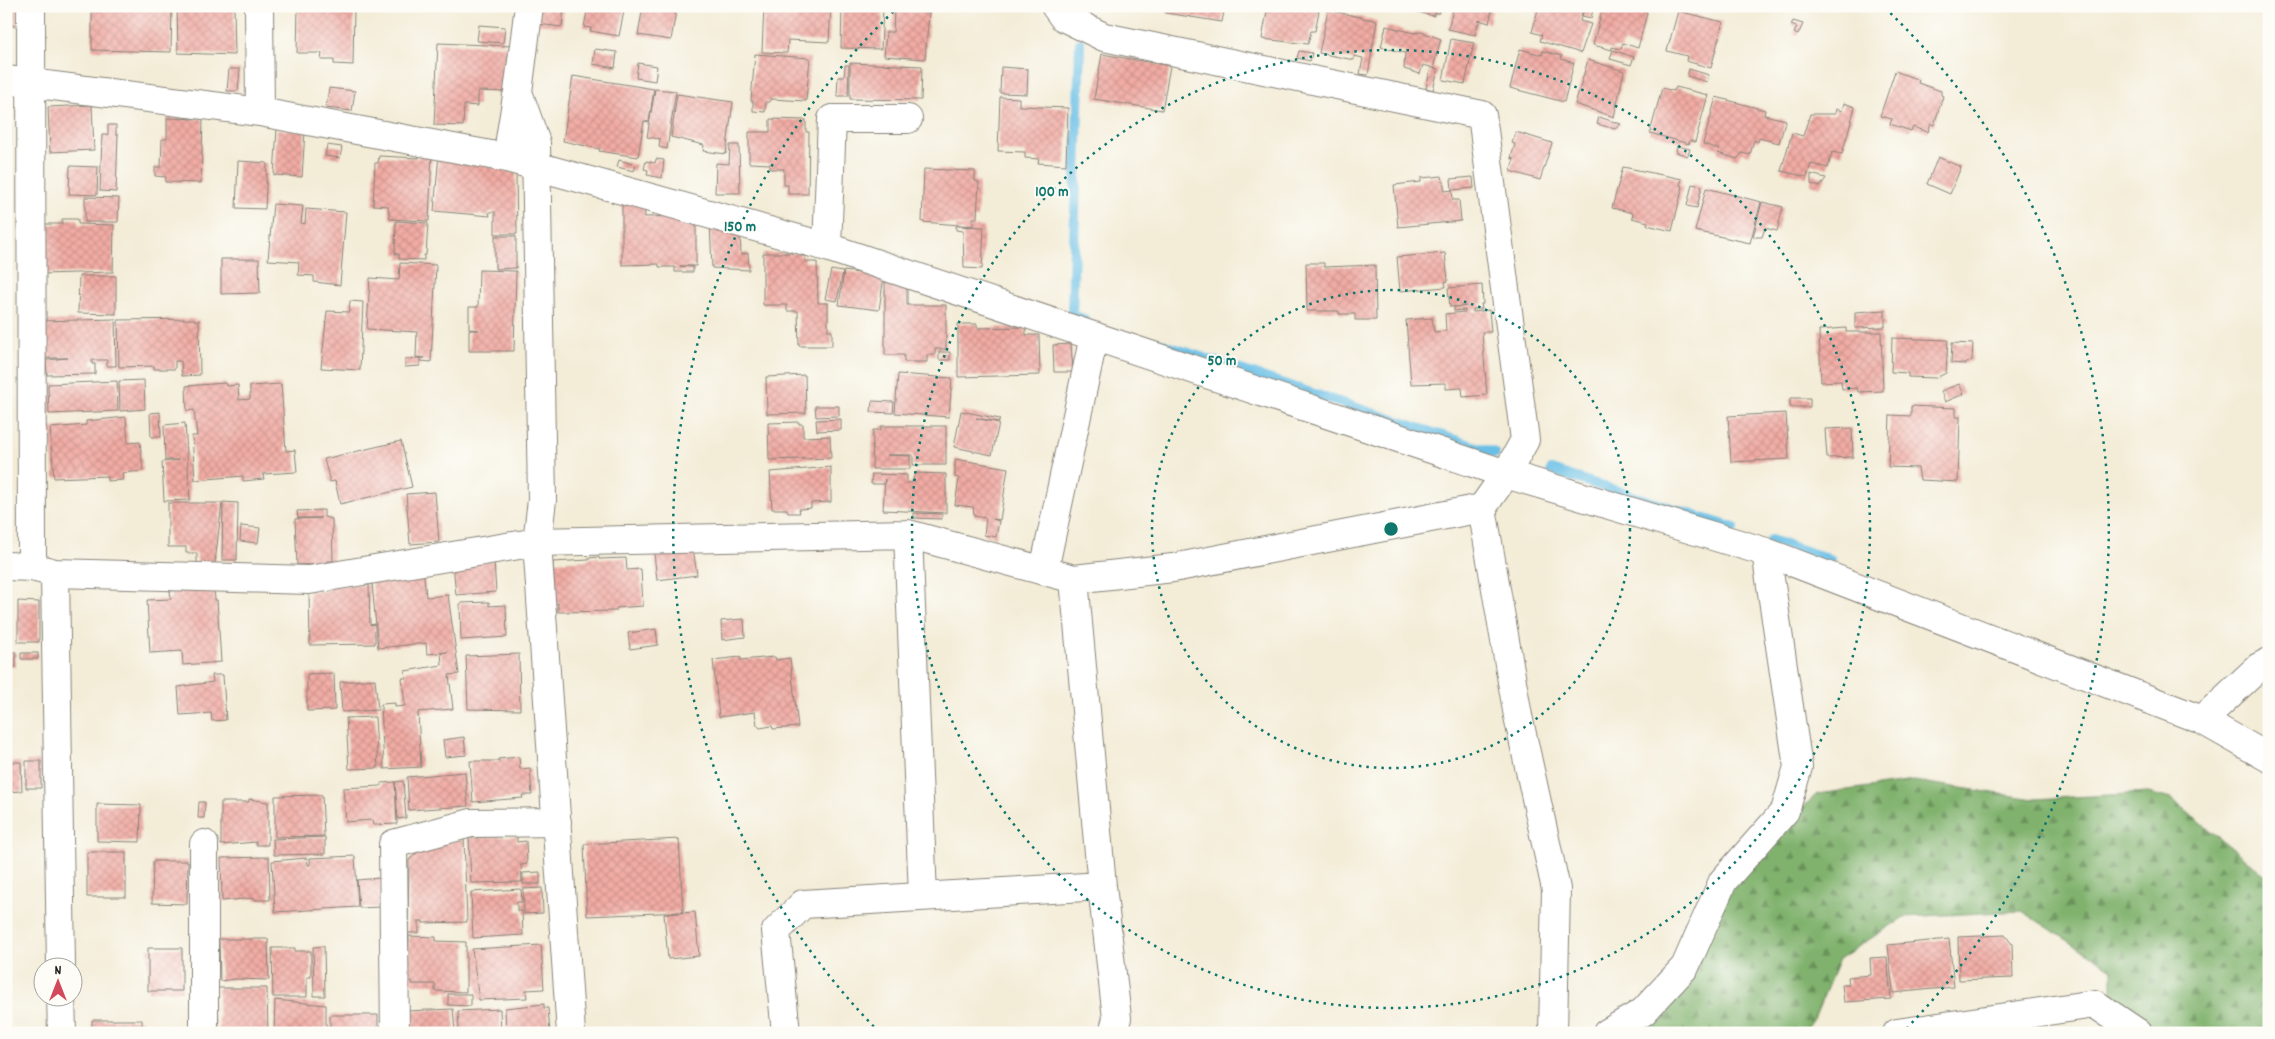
<svg xmlns="http://www.w3.org/2000/svg" width="2275" height="1039" viewBox="0 0 2275 1039" font-family="Dekko,sans-serif">
<style>
.forest{fill:url(#forest-firs);stroke:#4e6744}
.lines{fill:none;stroke-linecap:round;stroke-linejoin:round}
.stream{stroke:#69bfe6;stroke-width:10}
.building{fill:url(#building-cross-hatch)}
.minor-casing{stroke:#88847a;stroke-width:30}
.minor{stroke:#fff;stroke-width:28}
.ring{fill:none;stroke:#0f766e;stroke-width:2.5;stroke-dasharray:2.5 5}
.centre{fill:#0f766e;stroke:#fdfcf7;stroke-width:2.5}
.ring-label{font-size:15px;text-anchor:middle;font-weight:bold;fill:#0f766e;stroke:#fdfcf7;stroke-width:4;stroke-linejoin:round;paint-order:stroke}
</style>
<defs>
<pattern id="forest-firs" width="22" height="20" patternUnits="userSpaceOnUse" patternTransform="scale(1.25)"><rect width="22" height="20" fill="#80b26d"/><path d="M5 1l3.5 6h-7zM16 11l3.5 6h-7z" fill="#689059"/></pattern>
<pattern id="building-cross-hatch" width="8" height="8" patternUnits="userSpaceOnUse" patternTransform="scale(1.25)"><rect width="8" height="8" fill="#f1aca4"/><path d="M0 0l8 8M0 8l8-8" fill="none" stroke="#ce938d"/></pattern>
</defs>
<rect width="100%" height="100%" fill="#fdfcf7"/>
<filter id="ink" filterUnits="userSpaceOnUse"><feTurbulence type="fractalNoise" baseFrequency=".02" numOctaves="2"/><feDisplacementMap in="SourceGraphic" scale="10" xChannelSelector="R" yChannelSelector="G"/><feConvolveMatrix kernelMatrix="1 2 1 2 8 2 1 2 1" color-interpolation-filters="sRGB"/></filter>
<filter id="wash" filterUnits="userSpaceOnUse"><feTurbulence type="fractalNoise" baseFrequency=".0096" numOctaves="4" result="noise"/><feDisplacementMap in="SourceGraphic" scale="20" xChannelSelector="R" yChannelSelector="G"/><feGaussianBlur stdDeviation="1.12" result="paint"/><feColorMatrix in="noise" values="0 0 0 0 0 0 0 0 0 0 0 0 0 0 0 0 0 1.4 0 .05"/><feComposite in="paint" operator="in"/></filter>
<g filter="url(#wash)">
<rect width="100%" height="100%" fill="#f3ecd7"/>
<!-- forest -->
<path class="forest" d="M1914,781L2034,799L2148,793L2171,799L2269,878V1033H2166L2112,998V969L2022,911L1904,917L1839,959L1814,1019L1804,1033H1631L1717,908L1786,823L1817,794Z"/>
<g class="lines">
<!-- stream -->
<path class="stream" d="M1080,43L1072,315L1084,319
M1152,341L1495,453
M1551,470L1734,528
M1771,540L1830,559"/>
</g>
<g id="blocks">
<!-- building -->
<path class="building" d="M92,6H172L171,52L92,50Z
M177,6H234L235,55L178,53Z
M298,6H354L353,65L334,64V60H321L322,53H297Z
M539,6H564L562,27L537,24Z
M588,6H625L619,36L590,31L591,28L584,27Z
M643,6H677L671,40L638,35Z
M764,6H831L829,42L788,40L787,53L762,52Z
M842,6L883,7L881,49L841,48Z
M1167,6H1225L1222,22L1166,13Z
M1268,6H1303V8L1319,11L1315,31H1311L1308,44L1262,39Z
M1394,6H1441L1439,13H1434V16Z
M1454,6H1482L1481,9L1492,11L1489,23L1479,20L1475,35L1448,29Z
M1539,6H1573L1583,9L1580,21L1591,24L1581,53L1540,41L1542,35L1532,32Z
M1585,6H1594L1591,18L1582,16Z
M1603,6H1644L1647,13L1638,48L1623,43L1621,49L1612,47V50L1593,45Z
M6,7H17V26H6Z
M894,10L929,13L925,59L884,56L886,32H893Z
M1328,10L1377,21L1368,75L1360,74L1363,58L1354,56V60L1319,53Z
M1678,11L1723,22L1711,68L1686,61L1687,56L1667,51Z
M1793,21L1803,24L1798,35L1794,33L1797,27L1791,25Z
M479,25L505,27L503,43L477,41Z
M1386,26L1414,33L1421,32L1441,39L1433,68L1438,69L1433,90L1426,88L1431,67L1423,65L1420,74L1404,69L1405,53L1381,47Z
M1451,39L1474,43L1465,84L1443,80Z
M438,43L511,46L509,92L478,91V106L464,105L463,126L434,125Z
M595,49L617,52L615,68L593,64Z
M1520,49L1542,55L1543,51L1562,56L1561,59L1574,63L1564,102L1510,88Z
M1613,50L1634,57L1631,65L1610,59Z
M1299,51L1312,53L1310,61L1297,58Z
M755,54L810,58L806,101L771,99L770,102H766L765,112L753,111V101H751Z
M1102,54L1170,66L1162,110L1094,99Z
M1588,60L1624,71L1614,117L1575,104Z
M638,63L657,66L655,81L636,78Z
M850,63L922,66L921,100L850,99Z
M845,65H849L848,96H837L838,77H844Z
M1001,67L1028,69L1027,94L1000,93Z
M229,69H240L238,91H227Z
M1689,69L1709,75L1707,82L1687,76Z
M1895,71L1919,80L1918,83L1941,91V95L1943,96L1934,125L1931,124L1928,132L1913,127L1911,131L1890,124L1892,119L1880,116Z
M573,76L654,89L649,122L644,121L638,157L599,151L600,149L563,141Z
M1676,87L1708,95L1695,142L1690,140L1689,144L1650,133L1662,88L1674,91Z
M329,88L355,91L352,111L326,108Z
M655,89L676,91L667,149L659,147L660,139L647,137Z
M677,94L733,102L726,154L703,151L704,145L671,137Z
M1000,97L1019,98V106L1068,108L1066,165L1038,163L1039,159L1025,158V152L998,151Z
M1716,97L1765,110L1764,115L1786,120L1779,143L1759,138L1758,142L1754,140L1750,155L1742,153L1737,159L1718,153L1719,149L1703,144Z
M6,102H11V146H6Z
M1844,103L1855,107L1842,154L1832,152L1828,168L1811,164L1807,177L1781,171L1792,133L1803,136L1810,114H1835L1836,109L1842,111Z
M92,105L94,150L50,152L48,107Z
M1599,117L1621,124L1615,129L1597,124Z
M167,118L203,119L201,183L165,182L166,177L155,176V167H161L162,139H167Z
M770,119L806,120V132H809L808,194H788V185H784V169H770V164L749,163V132H770Z
M108,125H116V135H118L116,192L100,191L102,135H108Z
M277,129L305,131L302,177L274,175Z
M1516,132L1552,143L1540,180L1510,171L1514,159L1511,158L1515,144L1512,143Z
M327,145L342,147L340,158L325,156Z
M730,145H739L740,193H715L716,163L729,164Z
M1677,146L1690,149L1688,156L1676,152Z
M420,152H432L429,221L390,219L388,206L373,205L375,163H378L379,156L419,158Z
M439,154L516,173L517,234H495V212H489L490,216L434,211Z
M1938,157L1961,167L1950,194L1927,184Z
M656,159L664,160L662,178L647,175L648,170L644,169L646,161L655,163Z
M619,160L636,165L634,171L617,167Z
M238,161L267,163L265,209L236,208Z
M70,166L98,167L97,195L69,194Z
M1623,167L1682,179L1680,185L1683,186L1672,231L1647,225L1648,222L1632,218L1633,213L1612,208Z
M924,169L975,171V181L979,182L977,218H973V226L922,222Z
M1811,174L1826,178L1820,187L1811,184Z
M1442,176L1445,191L1452,190L1453,200H1459L1461,221L1398,227L1394,185L1421,182V178Z
M1473,177L1474,188L1452,190L1451,179Z
M1692,184L1702,186L1697,208L1687,206Z
M1706,188L1761,202L1750,243L1695,231Z
M85,197L119,198L118,222H85Z
M622,199L644,205L645,217L686,216L696,219V266H680L693,267V272H675V267H659V264L622,265Z
M1762,202L1783,207L1777,231L1765,228L1762,237H1753Z
M273,204L303,206L301,223L305,224L306,209L346,212L340,285L314,282V276L298,275L299,262L268,260Z
M62,219H78V224L114,225L113,272L41,274L42,224H62Z
M396,221L428,223L426,255H424V260L399,259V254H395Z
M710,222L740,231L741,254L748,253L749,270L712,268Z
M956,226L984,227L982,269L964,268L963,231L956,230Z
M495,236H516V268L495,269Z
M763,253H800V256H805V262H817L818,303H828V331H832V346H799L798,311H787V305H763Z
M1445,253L1448,281L1445,282L1446,287L1400,291L1397,257Z
M221,259H259L260,293L221,294Z
M400,263L436,265L431,362L421,361V358H425L416,357L417,332L367,329L370,278L399,280Z
M1306,263H1324V267L1375,265L1376,320H1355V314H1339V311H1307Z
M479,270L516,271L514,351H469V330H479L469,329V307H478Z
M831,270L843,272L837,301L825,299Z
M844,271L884,276L879,310L839,305Z
M79,276H116V314L78,313Z
M885,282H907V305H946V349H935V355H927V362H904V355H885Z
M1482,285L1483,304H1481L1482,309H1473V312L1489,310L1491,332H1482L1487,395L1463,397L1462,388L1446,389V383L1411,384L1406,320L1432,318L1434,332L1446,331L1445,314L1465,312V310L1454,311V307L1466,306L1450,307L1448,288Z
M350,301L363,302L360,370L321,368L327,311L349,312Z
M1885,310V327L1855,328V312Z
M115,319L116,366H107V360H92V364H95V374L47,375L46,360L68,358H42L41,321Z
M195,319V321L199,320L200,375L182,376L181,361H175V369H154V366L119,367L118,320Z
M958,324H977V328L1026,327V335H1039L1040,375L958,377Z
M1846,328V332H1881L1883,391L1858,392L1857,388L1842,389L1841,381L1821,382L1819,330Z
M1892,338L1948,340L1946,373L1936,378L1908,377V373L1891,372Z
M1952,343L1973,344L1972,360L1965,364L1951,363Z
M1071,344L1073,372H1054L1053,345Z
M939,352H950V360H939Z
M420,358V366L405,367V359Z
M898,374L952,378L949,417L895,413Z
M805,375L806,413L767,414L766,377Z
M144,380L145,409L120,411L119,381Z
M117,381L118,411L49,414L48,384Z
M225,383L226,386L238,385L239,400L250,399V386L281,384L286,451L295,450L297,472L263,474L264,479L243,481V476L195,480L192,436H197L194,410L187,411L186,386Z
M1959,384L1964,394L1945,402L1941,391Z
M1790,398H1810V407H1790Z
M872,401L894,402L893,413L871,412Z
M815,406H839V416L816,417Z
M1911,406L1956,408V417H1960L1958,482L1920,480L1918,468L1888,467L1890,415L1911,416Z
M961,411L1000,419L999,422L976,418L999,423L992,455L954,447Z
M160,412L161,437H151L150,413Z
M1786,413L1789,459L1731,462L1728,416Z
M126,417L128,443L140,442L143,471L122,473L123,480L107,481V476L54,478L50,428L86,425V421Z
M841,419V430L817,431L816,420Z
M799,422V424H803V437L830,436L831,458L769,460L768,423Z
M185,423L190,500L164,501L162,462L179,460H165L164,425Z
M881,426H946V465H913V455H887L910,456V469H872L873,430H881Z
M1852,428L1853,457L1827,458L1825,429Z
M401,441L412,487L340,504L335,481L330,482L324,459Z
M955,459L1008,468L1000,520L993,519L999,521L996,537L984,535L986,518L974,516L973,507L955,505L959,478L955,477Z
M831,467V502L811,503V508L799,509L800,513H788L787,509H772L770,472Z
M915,473L946,474V513L883,510L885,479L884,484H871L872,474L907,475V483H912Z
M435,492L439,542L410,544L406,494Z
M223,502L238,503L237,560H222Z
M168,503H222L214,571H197V553H186V547H168Z
M324,510V517L332,519L333,561H328V564L297,565L295,519L321,518H298L297,511Z
M914,513L942,514L941,519L914,518Z
M241,526L260,528L258,543L240,541Z
M693,548L697,575L657,580L654,553Z
M599,557V559L626,558L627,570L641,569L643,606L616,608V611L558,612V603L555,604L553,562L589,560V558Z
M494,561L496,592L456,595L453,564Z
M423,566L426,597L448,595L459,674L449,675L453,709L418,712L421,767L384,769L381,704L395,703V707L405,706L402,678H406L405,671L442,665L441,653L448,652L427,654L426,643L378,648L371,572Z
M369,585L370,625L375,624V644L310,645L309,591H328V586Z
M214,587L215,600H217L221,662L183,665L182,651L150,653L147,600L171,599L170,591Z
M18,601L39,602V642H18Z
M489,602V606L506,605L507,637L461,640L460,603Z
M744,619L745,637L722,640L721,621Z
M656,629L658,645L630,649L628,633Z
M6,652H16V667H6Z
M21,653H38V659H21Z
M519,654L520,710L468,709L466,656Z
M740,657L741,660L775,657L776,660L790,658L798,727L773,729L772,726L760,728L757,725L755,712L719,717L713,660Z
M334,673L335,710L307,711V674Z
M212,675H223L226,720L212,721L211,713L180,715L178,687L213,682Z
M375,679L378,710L342,712L340,682Z
M375,717L378,768L349,769L346,718Z
M464,737L466,755L445,757L443,740Z
M519,757L520,769L530,768L532,795H522L523,798L473,802L470,761H499L498,759Z
M26,761H41V788H26Z
M6,762H21L22,791L6,792Z
M465,772L468,806L409,810L407,777Z
M403,781L406,818L398,819L395,782Z
M395,782L397,824L373,825L372,820L346,822L343,788L381,786V783Z
M322,795L324,836L275,837V796Z
M249,799L268,802V845H256V842L221,845V802H249Z
M199,802H205L204,818H198Z
M97,804L141,805L140,842L97,841Z
M517,836V842L526,841L527,864L521,865L522,882L471,883L469,838Z
M325,837V854L274,855L273,839Z
M464,839L467,922L423,923V921H419V933H408L409,860L416,854V849Z
M679,839L683,912L587,916L584,844Z
M87,852H126V897H87Z
M355,856L358,907L275,912L272,861L307,858L308,865H310V858Z
M269,857L270,900H255V898L222,901L221,858Z
M153,861H188L187,904L152,903Z
M540,872V884H523V873Z
M380,878L381,907L359,908L357,880Z
M542,888L543,913L524,914L523,889Z
M521,889L522,902H517V911H522L523,935L473,938L471,892Z
M695,912L699,956L668,959L664,914Z
M2005,935L2012,944L2013,978L1959,980L1958,937Z
M409,936L436,937V941L466,942V992L435,991V984H412V981H408Z
M219,939H268L269,980L235,979L220,981Z
M1949,939L1954,987L1893,993L1888,945Z
M541,945L544,989L526,990L527,998L479,1000L472,949Z
M324,946L325,996H314L313,947Z
M148,948H182V991H148Z
M272,948H295V951H311V977H307V997H273Z
M1887,957L1891,999L1844,1002L1842,985H1849L1848,977L1871,975L1870,958Z
M218,988H267L268,1033H219Z
M448,994H471V1006L448,1005Z
M275,1000L326,1005V1033H274Z
M544,1004V1008H548L550,1033H506L505,1008Z
M453,1009L455,1033H406L407,1011Z
M500,1009L501,1033H459L458,1011Z
M330,1015H378V1033H330Z
M92,1020H142V1033H92Z"/>
</g>
</g>
<g filter="url(#ink)">
<use href="#blocks" fill-opacity="0" stroke="#88847a" stroke-width="1"/>
<g class="lines">
<defs>
<path id="minor" d="M31,6L32,567
M259,6L260,112
M529,6L518,92L536,143L542,500L537,542L571,1033
M6,80L260,112L507,158L827,247L1506,474L1766,552L2202,720L2269,758
M507,158L517,96
M827,247L832,119H908
M1482,508L1518,716L1556,889L1553,1033
M908,534L923,896
M6,566L32,567L55,573L309,580L537,542L908,534L1074,579L1173,568L1482,508L1506,474L1525,440L1482,115L1104,37L1063,17L1055,6
M1044,570L1094,336
M55,573L61,966
M1074,579L1102,886L1117,1018L1113,1033
M2202,720L2259,667L2269,662
M204,844V1033
M61,996L62,1033
M395,1033L393,844L471,823L557,822
M786,1033L776,931L803,904L1102,886
M1607,1033L1643,1012L1685,967L1723,881L1785,811L1798,767L1766,552
M1897,1033L2095,1004L2138,1033"/>
</defs>
<!-- minor casing -->
<use href="#minor" class="minor-casing"/>
<!-- minor -->
<use href="#minor" class="minor"/>
</g>
</g>
<!-- distance rings -->
<g class="ring">
<circle cx="1391" cy="529" r="239"/>
<circle cx="1391" cy="529" r="479"/>
<path d="M879 1032A718 718 0 0 1 897 8M1885 8A718 718 0 0 1 1903 1032"/>
</g>
<circle cx="1391" cy="529" r="8" class="centre"/>
<g class="ring-label">
<text x="1052" y="196">100 m</text>
<text x="740" y="231">150 m</text>
<text x="1222" y="365">50 m</text>
</g>
<!-- margin -->
<rect width="2275" height="1039" fill="none" stroke="#fdfcf7" stroke-width="25"/>
<!-- north arrow -->
<g transform="translate(58 982)"><circle r="24" fill="#fdfcf7" stroke="#a3a29f"/>
<path d="M0-4L9 19L0 12L-9 19Z" fill="#d1495b"/>
<text y="-8" font-size="14" font-weight="bold" text-anchor="middle" fill="#1c1c1c">N</text>
</g>
</svg>
